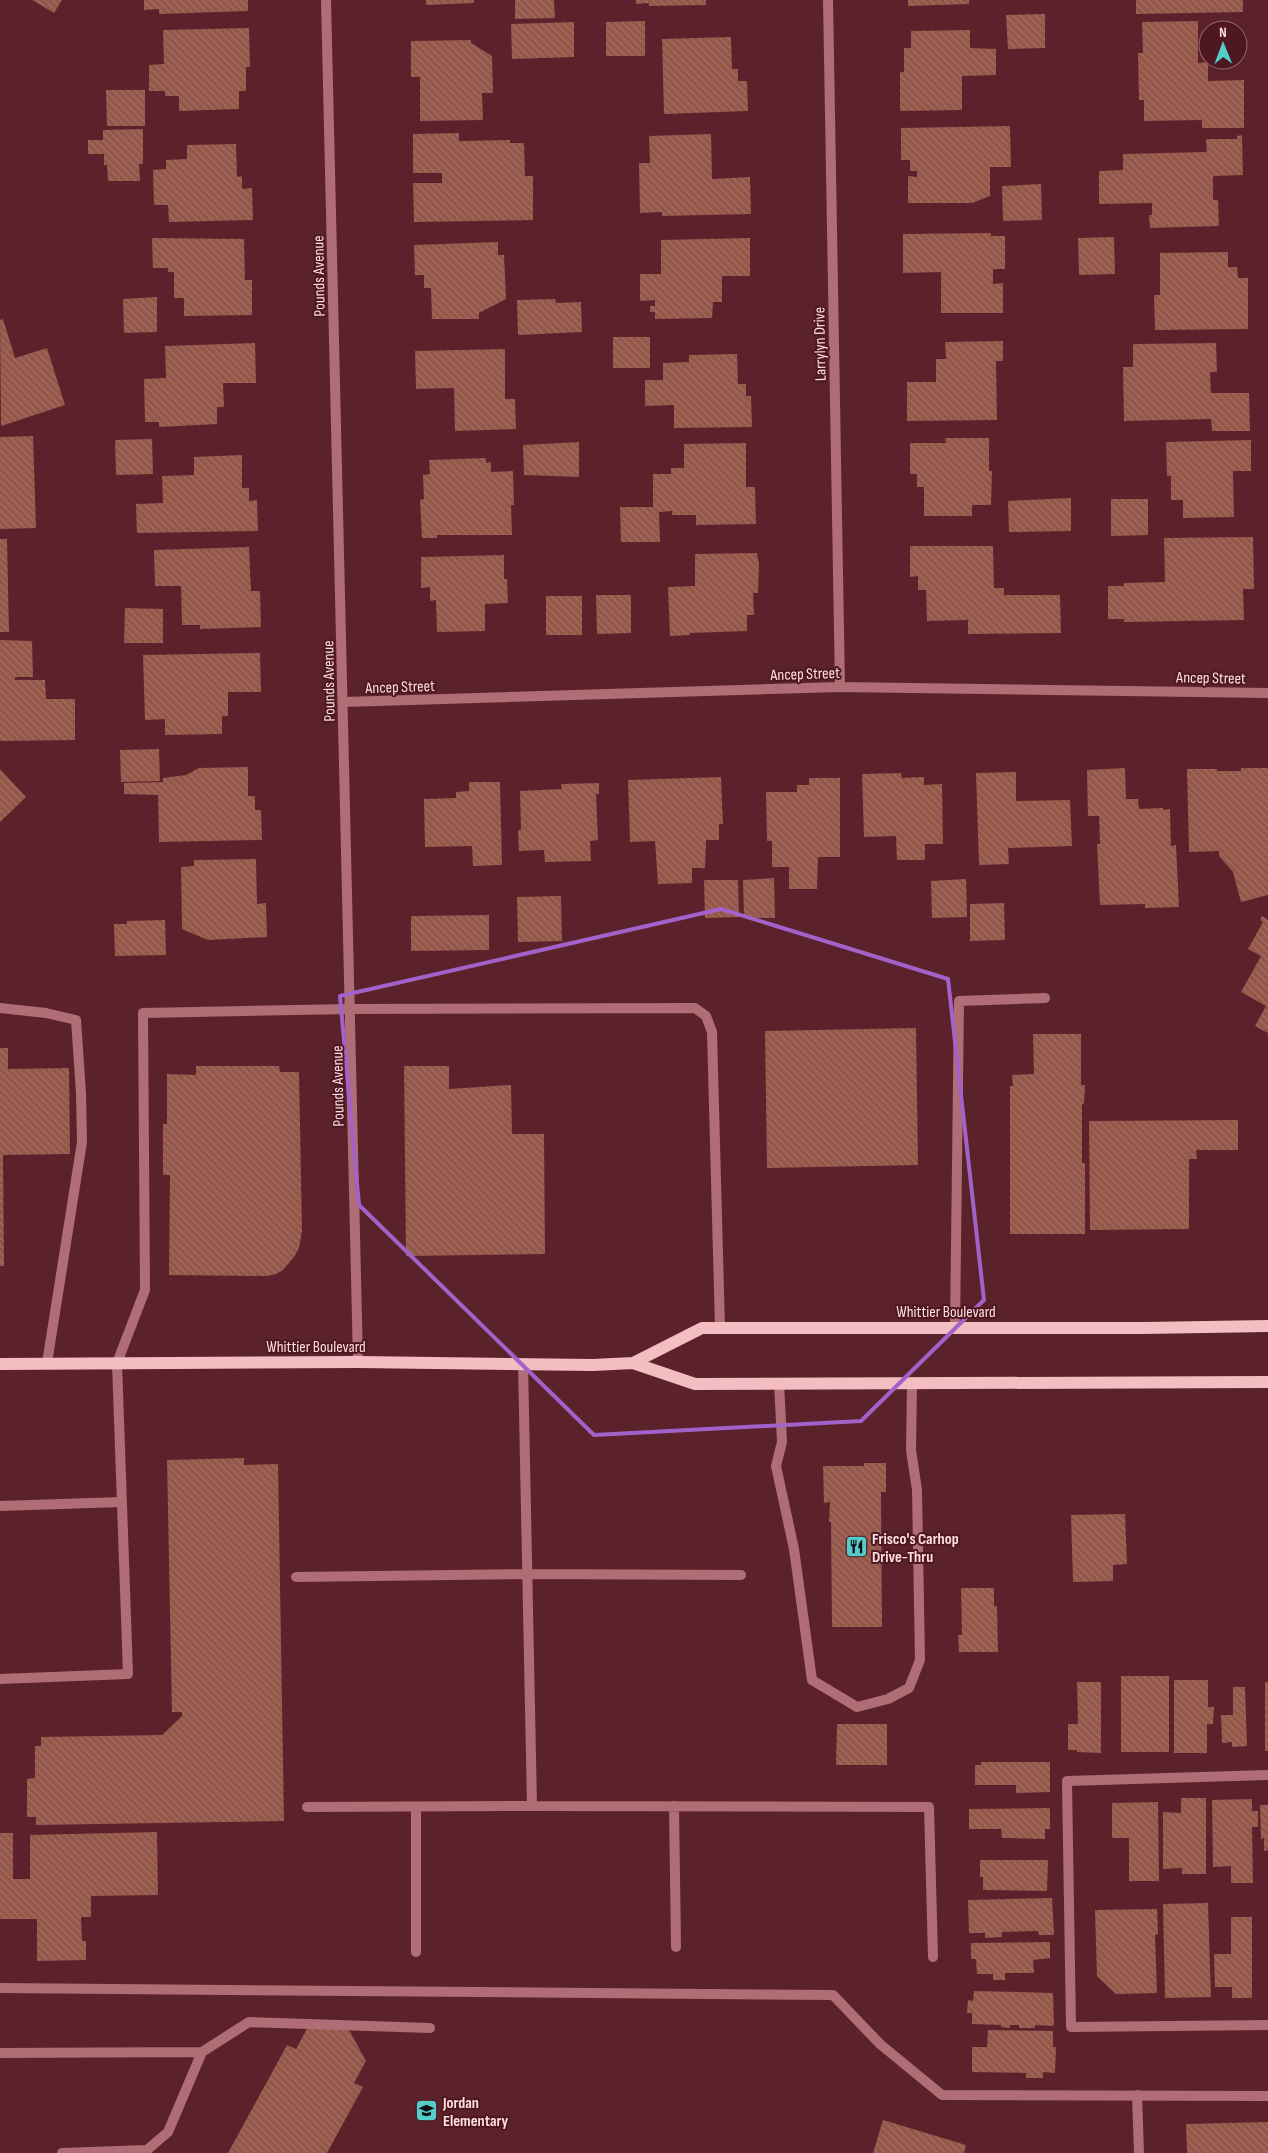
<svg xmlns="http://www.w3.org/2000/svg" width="1268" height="2153" viewBox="0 0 1268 2153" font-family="'Sofia Sans Condensed',sans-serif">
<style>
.building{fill:url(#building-back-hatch)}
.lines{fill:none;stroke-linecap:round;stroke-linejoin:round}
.service{stroke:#af6d75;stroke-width:10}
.minor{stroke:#af6d75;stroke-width:10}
.primary{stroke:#f4bdc2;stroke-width:12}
.marked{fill:none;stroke:#a262c9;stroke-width:4;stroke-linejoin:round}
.labels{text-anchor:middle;stroke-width:4;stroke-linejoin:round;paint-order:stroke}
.street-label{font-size:16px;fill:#fedfe1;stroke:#4f1721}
.poi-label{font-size:16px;font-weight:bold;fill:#fedfe1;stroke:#4f1721;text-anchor:start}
</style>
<defs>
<pattern id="building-back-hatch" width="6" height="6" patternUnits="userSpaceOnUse" patternTransform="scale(1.25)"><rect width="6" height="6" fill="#935649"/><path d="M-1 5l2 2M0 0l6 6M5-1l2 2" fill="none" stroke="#a36e63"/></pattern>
</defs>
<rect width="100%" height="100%" fill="#5b222b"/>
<!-- building -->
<path class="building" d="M32,0H62L54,13Z
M144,0H248V11L159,14V9L144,10Z
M426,0H474V3L426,5Z
M515,0H554L555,18L515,19Z
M636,0H706V5L649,6V3L636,4Z
M908,0H969V4L908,6Z
M1136,0H1243V12L1136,14Z
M1045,14V48L1008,49L1006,15Z
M645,21V56H606V22Z
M1198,21V63L1208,62V81L1244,80V128H1202V120L1144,121V100H1139L1138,53H1143L1142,22Z
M574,22V57L512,59L511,24Z
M249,28L250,67H246V91H239V109L179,111V96H165V91H149V65L164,64L163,30Z
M970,30V48L996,49V75L962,76V110L900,111V72H904V48H911V31Z
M731,37L732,69H738V81H747L748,111L664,114L662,39Z
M471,40V43L492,56L493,93H482L483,120L420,121V77H411V41Z
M106,90H145V126H107Z
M1010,126L1011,167H990V196L972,203H908V176L917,177V171H910V160H901V128Z
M143,129V164H139L140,181H108L107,165H104V154H88V140H103V130Z
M459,133V141L510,140V143H524L525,176H533V220L414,222L413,183H442V173H413V134Z
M711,134L712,179L750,177L751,214L662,216V212L640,213L639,163H650L649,136Z
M1242,135L1243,175L1213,176V200H1218L1219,226L1150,228L1149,215H1152V203L1099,204V171L1123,170V154L1207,152L1206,139H1237V136Z
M236,144L237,177L242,176V189L252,188L253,220L169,222L168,205H154L153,170L166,169V160L187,159V145Z
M1041,184L1042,220L1003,221L1002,186Z
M991,233V236H1005V269H993V284L1003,283V313H941V272L903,273V234Z
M1114,237L1115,274L1079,275L1078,238Z
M152,238L244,239L245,280H252V315L184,316V298H174V272H168V268H153Z
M750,238V276H722V302H713L712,318L655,319V312H650V306H655V300L640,301V274H661V240Z
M498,242V255H504L506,299L479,313V319H432L431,288H424V275H415L414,245Z
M1228,252V267H1237L1238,278H1248V329L1155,330L1154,295H1160V253Z
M157,297V332L124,333L123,299Z
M555,299L556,303L581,302L582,332L518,335L517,300Z
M3,319L15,358L47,348L65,405L1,426L0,320Z
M613,337H650V368H613Z
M1003,341V361H996L997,420L907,421V382H936V359H946L945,342Z
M255,343L256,383H223L224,407H217V424L159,427V422H145L144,379L166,378L165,346Z
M1216,343L1217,372H1210L1211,393H1249L1250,431H1212L1211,419L1124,421L1123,367H1133V344Z
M505,349V399H515L516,429L455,431L454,388L416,389L415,351Z
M737,354L738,384H746V396H751L752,427L674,428V405L645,406V380H663V363L689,362V355Z
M33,436L36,528L0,529V437Z
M945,438H989V471H992L991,505H972V516H924V487H917V474H910V443H946Z
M152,439L153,474L116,475L115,440Z
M1251,440V471H1233L1234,517L1183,518V500H1171V476H1167L1166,442Z
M579,442V477L524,475L523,445Z
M746,443V487H755L756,524L696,525V515H672V511L659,512L660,542H621L620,507H653V474H671V468H684V444Z
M242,455V488H249V501L257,500L258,531L137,533L136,504L163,503L162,476L194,475V457Z
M486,458V463L491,462V472L513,471L514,505H511L512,535H437V538H422L420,500L424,499L423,475L430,474L429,460Z
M1071,498V531L1009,532L1008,501Z
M1111,499H1148V535L1111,536Z
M1253,537L1254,589H1243L1244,620L1124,622V619H1108V586H1124V583L1165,582L1164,538Z
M0,539H7L9,632H0Z
M910,546H993L994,588H1004V595H1060L1061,633L968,634V620L927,621L926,590H918V576L910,577Z
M249,547L251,591H260L261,627L200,629V625H182L181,586H155L154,550Z
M757,553L759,564L758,593H753L754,615H747V631L690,633V635L670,636L668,587L695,586V554Z
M504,555V579H507L508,603L485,604V631L437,632L436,600L430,601V587L421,588V557Z
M596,595H631V633L597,634Z
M546,596H582V635H546Z
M125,608L163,609V643H124Z
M0,640L32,641L33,677H15V680H45L46,699H75V740L0,741Z
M260,653L261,692H228V716H222V734L165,735V719L145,720L143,655Z
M159,749L160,781L121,782L120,750Z
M248,767V796H255V810H261L262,840L159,842L158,795L124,794V783L163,782V778L186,775L199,768Z
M1125,768L1126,799H1138L1139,809L1163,808V810L1170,809L1171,846L1176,845L1179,907L1145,908V904L1100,905L1097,844H1100L1099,816H1088L1087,770Z
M1241,768H1268V895L1241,902L1233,872L1219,856V851L1189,852L1187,769H1217V771H1241Z
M0,769L26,797L0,822Z
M1016,772V801L1070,800L1072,846L1008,848L1009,864L979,865L976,773Z
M901,773L902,778L924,777V785L942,784L943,844H925V860H897L896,836L864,837L862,774Z
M721,777L723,824H719V840H706L705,868H692V883L658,884L655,841L630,842L628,780Z
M809,778H840V857H818L817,889H789V867H772V841H767L766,792H797V785H809Z
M469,782H500L502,865L473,866L472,846L425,847L424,799L456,798V792L469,791Z
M599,783V794H596L598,840L590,841L591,861L545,862L544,850L519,851L518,830H521L520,791L562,789L561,784Z
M256,859L257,904L266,903L267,937L208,940L182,929L181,867L194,866V860Z
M774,878L775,918H744L743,880Z
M966,879L967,917L932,918L931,881Z
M704,880H738L739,917L705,918Z
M561,896L562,941L518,942L517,897Z
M1004,903L1005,940L970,941V904Z
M489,915V950L411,951V916Z
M1262,916L1268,920V1033L1255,1026L1266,1006L1241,992L1261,956L1248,949L1263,922L1260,920Z
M165,920L166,955L115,956L114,924H127V921Z
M916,1028L918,1165L767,1168L765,1031Z
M1033,1034H1081V1085H1085L1084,1104H1082V1163H1085V1234H1010V1086H1013L1012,1075L1034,1074Z
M0,1048H8V1069L69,1068L70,1154L3,1155L4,1266H0Z
M196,1066H279L280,1072H299L302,1231L299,1248L294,1257L283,1270L276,1274L267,1276L169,1275L170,1175H163V1124H167V1074L196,1075Z
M404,1066H449V1089L511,1085L512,1134H544L545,1254L406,1256Z
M1238,1120V1150H1196L1197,1159H1189V1229L1090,1230L1089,1121Z
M244,1458V1465L278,1464L284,1821L36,1825V1817H27V1779L35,1778V1746H41V1737L162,1735L182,1716V1712H172L167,1460Z
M864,1463H886V1492H881L882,1627H832L831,1522H829L830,1502L824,1503L823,1466H864Z
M1125,1514L1127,1564L1113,1565V1581L1073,1582L1071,1515Z
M961,1588H994V1606H997L998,1652H959L958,1635H962Z
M1121,1676H1169V1752H1121Z
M1174,1680H1208V1707H1214L1213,1724H1207V1753H1174Z
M1077,1682H1101V1753L1077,1752V1750H1068V1724H1078Z
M1265,1682H1268V1751H1265Z
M1233,1687H1245L1247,1746L1232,1747V1742L1222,1743L1221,1715H1233Z
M837,1724H887V1765H836Z
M981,1762H1050V1792L1016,1793V1785H975V1765H981Z
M1181,1798H1206V1874H1182V1868L1163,1869V1812L1181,1813Z
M1252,1799V1811H1258V1827H1252L1253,1883H1231V1866L1213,1867L1212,1800Z
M1158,1802L1159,1881H1129V1838H1112V1803Z
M1260,1805H1268V1850L1264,1851V1838L1261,1839Z
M1050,1808V1829H1045V1839L1002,1838L1001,1829H969V1809Z
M157,1832L158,1895L91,1896V1917H81L82,1941H86V1960L37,1961V1919H0V1833H13V1879H30V1835Z
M980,1860H1048L1047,1891L983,1890V1877H980Z
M1052,1898L1054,1935H1039L1038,1931L1002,1932V1937L985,1938V1933H969L968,1900Z
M1208,1903L1211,1997L1165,1998L1163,1904Z
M1157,1909L1158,1934L1155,1935L1157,1993L1116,1994L1097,1976L1095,1910Z
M1231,1917H1252V1998H1232V1987H1215L1214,1954H1231Z
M1050,1942V1958L1033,1960L1034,1973H1005V1980H993V1974H977L976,1959H971V1943Z
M974,1991L1053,1993L1054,2026L1035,2025V2028H1019V2025H1010V2028L1001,2027V2025L972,2024V2013H967L968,2000L973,2001Z
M348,2028L366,2061L354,2083L363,2087L327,2153H228L287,2045L296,2049L307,2029Z
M988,2030L1053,2031V2047H1056L1055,2073L1043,2072V2078H1026V2073L972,2072V2047H987Z
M883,2120L966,2145L964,2153H873Z
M1268,2122V2153H1187L1186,2124Z"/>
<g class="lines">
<!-- service -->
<path class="service" d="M0,1008L46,1013L76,1020L81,1093L82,1142L47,1363
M955,1328L959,1001L1045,998
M779,1383L782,1442L776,1466L794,1549L812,1680L857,1707L888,1699L909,1688L920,1660L917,1490L911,1450L912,1383
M0,1506L122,1502
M0,1679L128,1674L117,1363L145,1290L143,1013L350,1009L695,1008L706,1016L712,1032L720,1328
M1268,1775L1067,1781L1071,2027L1268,2025
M0,1988L833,1995L880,2044L942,2095L1268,2096
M0,2053L202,2052L249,2022L430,2028
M62,2153L147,2150L168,2132L202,2052"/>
<!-- minor -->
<path class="minor" d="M326,0L358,1362
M828,0L840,687
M344,702L840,687L1268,693
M296,1577L527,1574L741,1575
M532,1806L929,1807L933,1957
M674,1806L676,1947
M307,1807L532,1806L523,1363
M416,1807V1952
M1137,2095L1139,2153"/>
<!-- primary -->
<path class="primary" d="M633,1363L702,1328H1143L1268,1326
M0,1364L358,1362L593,1365L633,1363L695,1384L1268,1382"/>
</g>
<!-- marked area -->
<path class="marked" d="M721,909L948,979L984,1300L861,1421L594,1435L359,1205L340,996Z"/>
<!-- icons -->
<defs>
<symbol id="restaurant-square" viewBox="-11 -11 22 22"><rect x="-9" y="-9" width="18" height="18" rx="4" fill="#53cdca" stroke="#4f1721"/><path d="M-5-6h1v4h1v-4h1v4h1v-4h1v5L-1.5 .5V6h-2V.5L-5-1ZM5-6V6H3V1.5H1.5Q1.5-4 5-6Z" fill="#111"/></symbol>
<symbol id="school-square" viewBox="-11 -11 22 22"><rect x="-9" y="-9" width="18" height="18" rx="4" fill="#53cdca" stroke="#4f1721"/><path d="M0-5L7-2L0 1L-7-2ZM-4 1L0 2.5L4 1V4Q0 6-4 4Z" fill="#111"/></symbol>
</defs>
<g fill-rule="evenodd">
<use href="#restaurant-square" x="844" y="1534" width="25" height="25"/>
<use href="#school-square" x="414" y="2098" width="25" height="25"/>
</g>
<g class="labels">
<!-- street labels -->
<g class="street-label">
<text transform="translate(318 276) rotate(-91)" y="6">Pounds Avenue</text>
<text transform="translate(819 344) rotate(-91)" y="6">Larrylyn Drive</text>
<text transform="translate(805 673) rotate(-2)" y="6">Ancep Street</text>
<text transform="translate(1211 677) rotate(1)" y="6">Ancep Street</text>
<text transform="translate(328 681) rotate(-91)" y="6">Pounds Avenue</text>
<text transform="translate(400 686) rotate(-2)" y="6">Ancep Street</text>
<text transform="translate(337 1086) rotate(-91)" y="6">Pounds Avenue</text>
<text x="946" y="1317">Whittier Boulevard</text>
<text x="316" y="1352">Whittier Boulevard</text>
</g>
<!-- poi labels -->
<g class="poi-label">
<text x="872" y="1544">Frisco's Carhop<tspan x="872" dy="18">Drive-Thru</tspan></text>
<text x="443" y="2108">Jordan<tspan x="443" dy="18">Elementary</tspan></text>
</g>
</g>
<!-- north arrow -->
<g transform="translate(1223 45) rotate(359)"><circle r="24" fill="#4f1721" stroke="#95676e"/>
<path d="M0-4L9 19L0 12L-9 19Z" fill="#53cdca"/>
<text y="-8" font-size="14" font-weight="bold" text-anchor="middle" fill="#fedfe1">N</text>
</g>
</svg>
